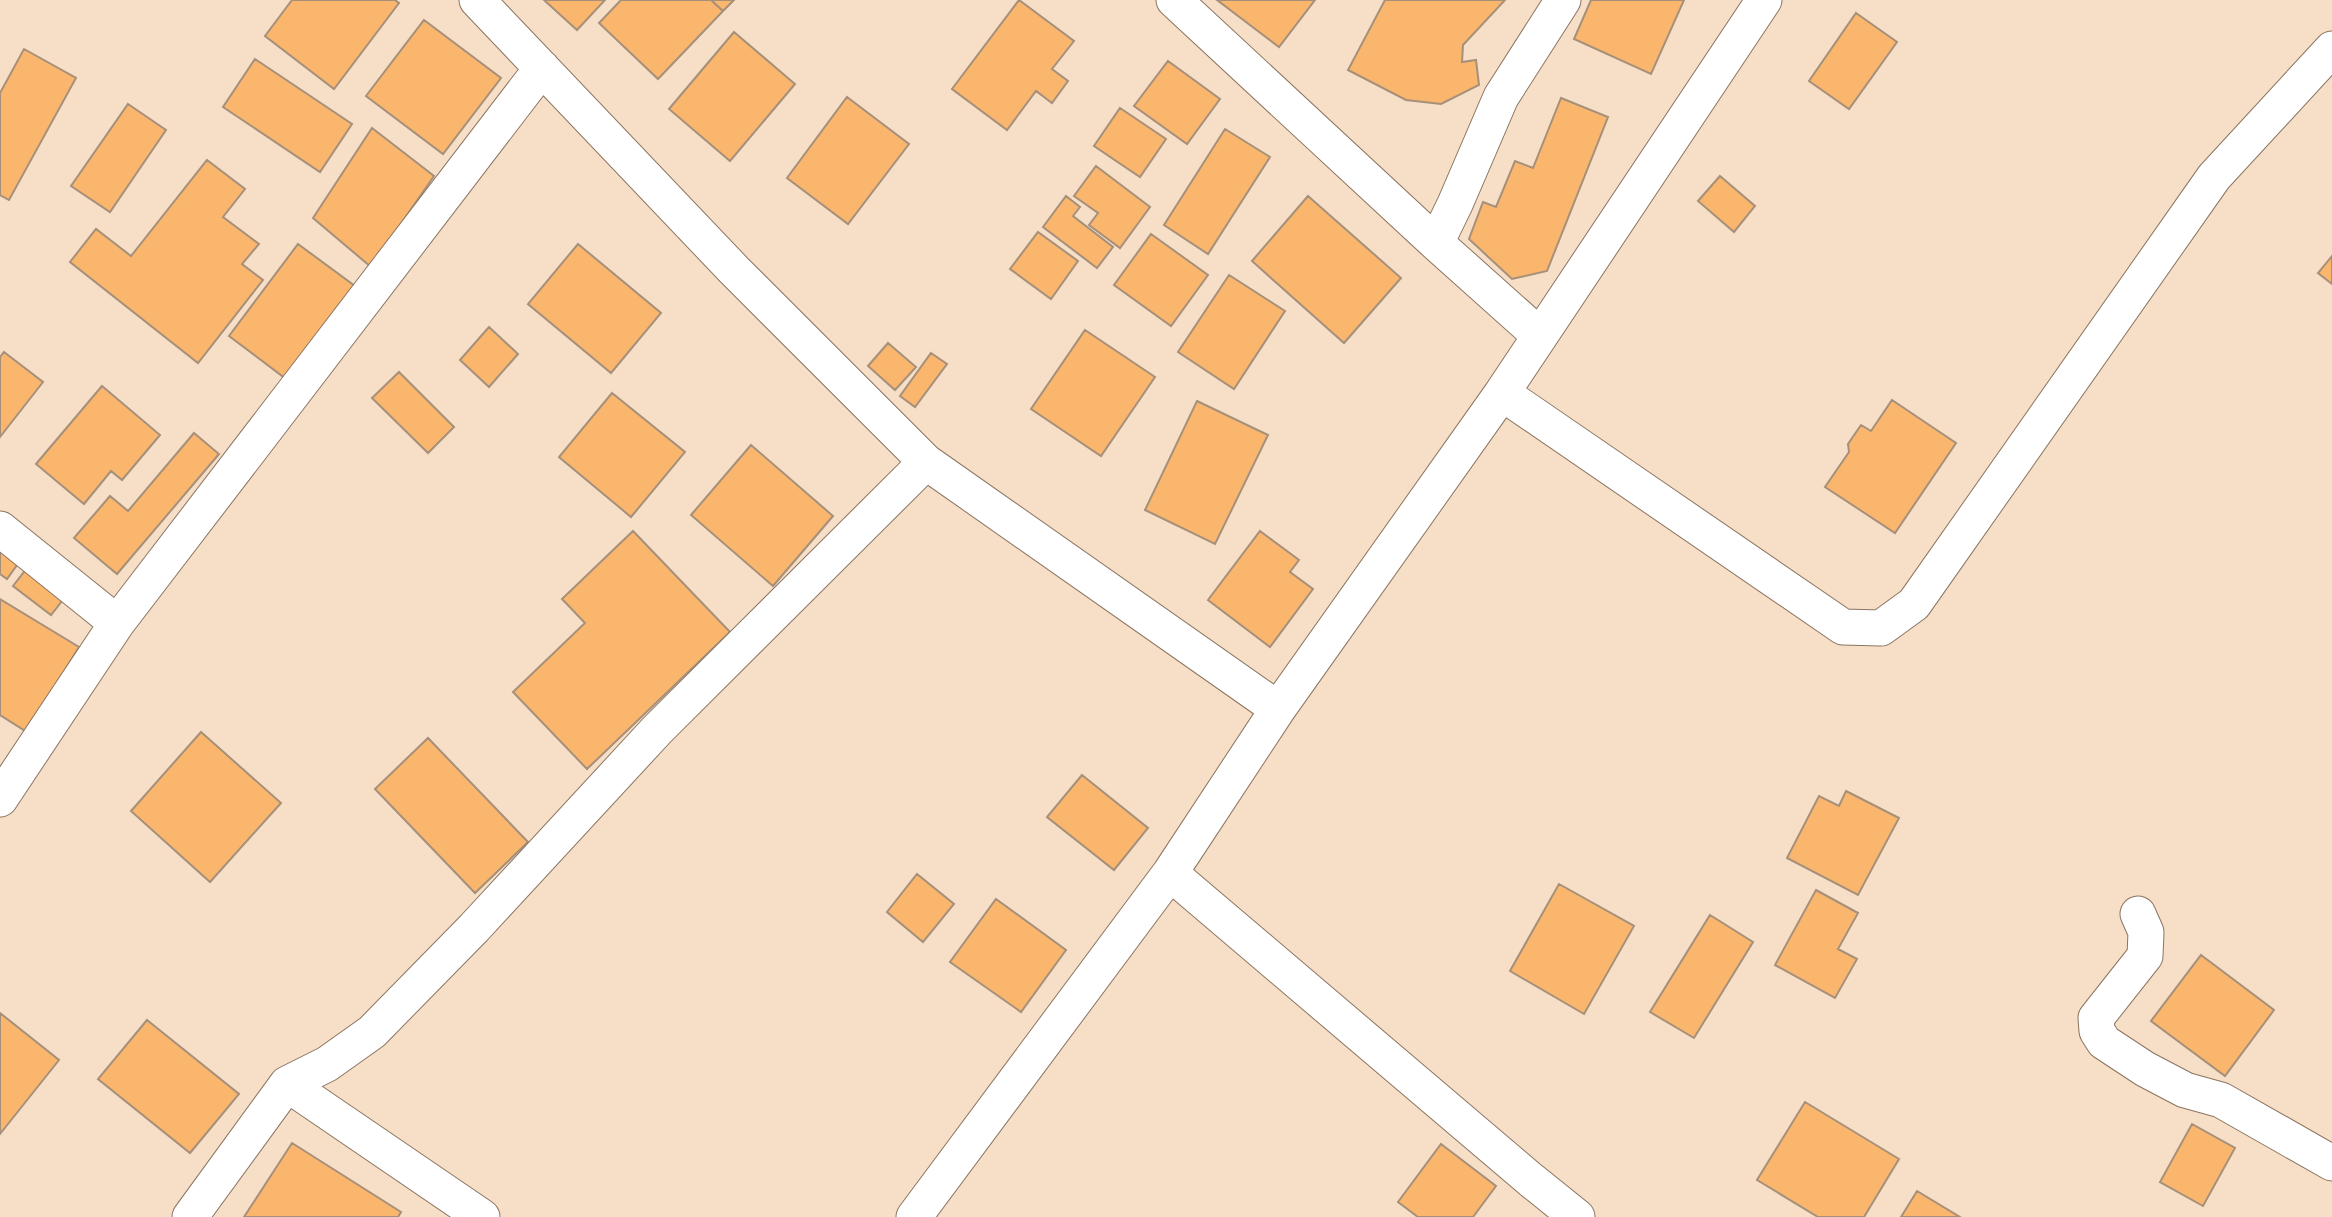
<svg xmlns="http://www.w3.org/2000/svg" width="2332" height="1217" viewBox="0 0 2332 1217" font-family="'Noto Sans',sans-serif">
<style>
.building{fill:#fbb66e;stroke:#a6907a;stroke-width:2}
.lines{fill:none;stroke-linecap:round;stroke-linejoin:round}
.minor-casing{stroke:#8b7561;stroke-width:37}
.minor{stroke:#fff;stroke-width:35}
</style>
<rect width="100%" height="100%" fill="#f6dec7"/>
<!-- building -->
<path class="building" d="M292,0H395L399,3L334,89L265,36Z
M544,0H605L577,30Z
M621,0H711L723,11L658,79L599,23Z
M711,0H734L723,11Z
M1019,0L1074,41L1052,69L1068,81L1052,103L1036,91L1007,130L952,89Z
M1217,0H1315L1279,47Z
M1385,0H1505L1463,45L1462,62L1476,60L1479,85L1441,104L1406,100L1348,70Z
M1591,0H1684L1651,74L1574,39Z
M1856,13L1897,42L1849,109L1809,81Z
M424,20L501,78L443,154L366,96Z
M734,32L795,84L730,161L669,109Z
M24,49L76,78L9,200L0,195V93Z
M255,59L352,124L320,172L223,107Z
M1168,61L1220,99L1187,144L1134,106Z
M847,97L909,144L848,224L787,178Z
M1561,98L1608,117L1547,271L1512,279L1469,239L1483,202L1496,207L1515,161L1533,168Z
M128,104L166,130L110,212L71,186Z
M1120,108L1166,139L1140,177L1094,146Z
M372,128L434,176L371,267L313,218Z
M1225,129L1270,157L1208,254L1164,225Z
M207,160L245,189L223,217L259,244L242,264L263,280L198,363L70,262L96,229L131,256Z
M1096,166L1150,207L1120,248L1089,225L1098,213L1074,196Z
M1720,176L1755,206L1734,232L1698,201Z
M1066,196L1080,207L1073,216L1113,247L1097,268L1043,227Z
M1308,196L1401,278L1344,343L1252,261Z
M1038,232L1078,261L1051,299L1010,269Z
M1151,234L1208,275L1171,326L1114,285Z
M298,244L359,289L290,382L229,336Z
M578,244L661,313L611,373L528,304Z
M2332,256V284L2318,273Z
M1229,275L1285,311L1234,389L1178,352Z
M489,327L518,354L489,387L460,360Z
M1085,330L1155,377L1101,456L1031,409Z
M888,343L916,367L895,390L868,366Z
M4,352L43,382L0,437V357Z
M931,353L947,364L915,407L900,396Z
M399,372L454,427L428,453L372,398Z
M102,386L160,435L122,480L111,471L84,504L36,464Z
M612,393L685,452L631,517L559,457Z
M1892,400L1956,443L1895,533L1825,487L1849,452L1848,444L1861,425L1871,431Z
M1197,401L1268,435L1215,544L1145,510Z
M194,433L219,454L117,574L74,538L110,496L128,511Z
M751,445L833,516L773,586L691,515Z
M633,531L730,632L587,769L513,692L585,623L562,599Z
M1260,531L1299,560L1290,572L1313,589L1270,647L1208,600Z
M0,541L22,558L7,579L0,574Z
M31,563L69,592L51,615L13,586Z
M0,599L79,647L27,732L0,715Z
M201,732L281,803L210,882L131,811Z
M428,738L528,842L475,893L375,789Z
M1082,775L1148,828L1114,870L1047,817Z
M1846,791L1899,818L1858,895L1787,858L1819,796L1839,806Z
M917,874L954,904L923,942L887,912Z
M1559,884L1634,926L1584,1014L1510,971Z
M1816,890L1858,913L1838,949L1857,959L1835,998L1775,965Z
M996,899L1066,950L1021,1012L950,962Z
M1710,915L1753,942L1694,1038L1650,1012Z
M2201,955L2274,1010L2225,1076L2151,1021Z
M0,1013L59,1060L0,1134Z
M147,1020L239,1094L190,1153L98,1079Z
M1805,1102L1899,1159L1864,1217H1818L1757,1180Z
M2192,1124L2235,1148L2203,1206L2160,1182Z
M292,1143L401,1212L398,1217H244Z
M1441,1144L1496,1186L1473,1217H1418L1398,1202Z
M1917,1191L1960,1217H1901Z"/>
<g class="lines">
<defs>
<path id="minor" d="M477,0L734,270L926,462L1278,709
M1174,0L1436,243
M1540,336L1436,243L1455,204L1501,97L1563,0
M1502,393L1843,627L1881,628L1914,604L2214,177L2332,49
M0,529L117,623
M0,799L117,623L542,68
M1170,873L1531,1180L1577,1217
M2138,914L2146,932L2145,956L2096,1018L2097,1031L2104,1042L2145,1069L2185,1090L2221,1100L2332,1163
M287,1084L327,1064L372,1032L474,928L657,730L926,462
M190,1217L287,1084L482,1217
M914,1217L1170,873L1278,709L1502,393L1764,0"/>
</defs>
<!-- minor casing -->
<use href="#minor" class="minor-casing"/>
<!-- minor -->
<use href="#minor" class="minor"/>
</g>
</svg>
